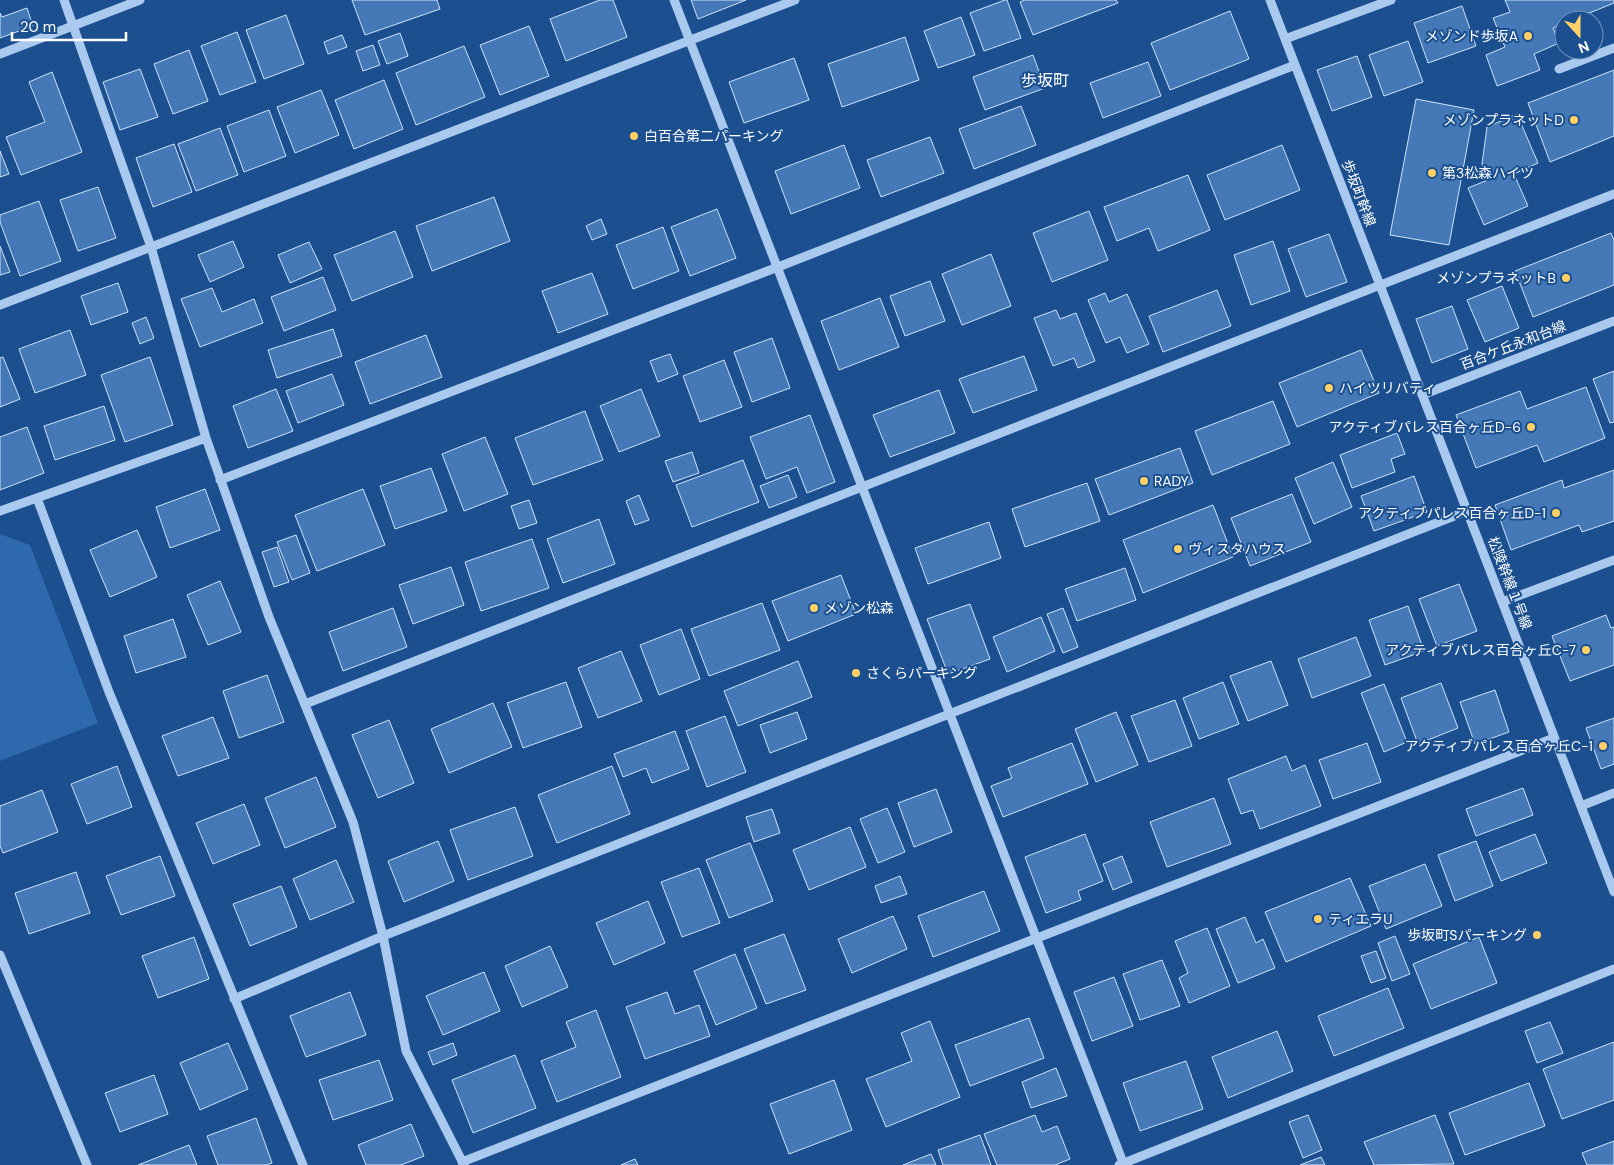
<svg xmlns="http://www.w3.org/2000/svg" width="1614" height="1165" viewBox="0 0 1614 1165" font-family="'DM Sans','Noto Sans JP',sans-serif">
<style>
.green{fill:#2e69ad}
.building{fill:#4478b7;stroke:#cfe3fa}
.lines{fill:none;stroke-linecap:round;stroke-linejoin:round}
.minor{stroke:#a9c9ee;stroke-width:9}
.poi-dot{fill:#ffd166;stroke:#1b4f8f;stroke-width:2}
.labels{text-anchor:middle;stroke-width:4;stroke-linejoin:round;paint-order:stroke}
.poi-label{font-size:14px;fill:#fff;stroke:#1b4f8f;text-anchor:end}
.street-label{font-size:14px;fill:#fff;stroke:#1b4f8f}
.quarter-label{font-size:16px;fill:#fff;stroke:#1b4f8f}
</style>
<rect width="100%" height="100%" fill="#1b4f8f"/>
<!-- green -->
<path class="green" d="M0,534L30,545L98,723L0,761Z"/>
<!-- building -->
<path class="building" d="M352,0H437L440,9L365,35Z
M600,0H613L627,37L566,61L550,19Z
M691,0H746L698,19Z
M1005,0H1007L1021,38L984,51L970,13Z
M1025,0H1116L1118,3L1033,35L1020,2Z
M1505,0H1614V3L1572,20H1564V23L1553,28L1559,43L1534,54L1540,70L1497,86L1486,55L1505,47L1493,18L1510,12Z
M1462,6L1476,46L1428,63L1414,23Z
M27,8L33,26L0,38V13L2,17Z
M1230,11L1249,59L1170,90L1151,43Z
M286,15L304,64L264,79L246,30Z
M961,17L975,55L938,68L924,31Z
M529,26L549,76L500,95L480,45Z
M237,32L256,82L220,95L201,46Z
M400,33L408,56L387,64L378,41Z
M342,35L347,47L328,54L324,42Z
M905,37L919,80L842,107L828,64Z
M1408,41L1423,82L1384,96L1369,55Z
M373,45L380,65L363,71L356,51Z
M464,46L485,97L416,125L396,73Z
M189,50L208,101L173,114L154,64Z
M1033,55L1045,88L985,110L973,77Z
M1357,56L1372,97L1332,111L1317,70Z
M794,58L809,100L744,123L729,82Z
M1148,62L1161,96L1103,118L1090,83Z
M140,69L158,117L120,130L103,82Z
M1614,70V136L1550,162L1528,103Z
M52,72L82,152L21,175L6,137L45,122L29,82Z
M384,80L403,129L354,149L335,100Z
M321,90L339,135L295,153L277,107Z
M1416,99L1474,110L1449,245L1390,235Z
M1021,106L1036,145L974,169L959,129Z
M269,110L286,156L244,172L227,126Z
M1517,114L1538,163L1514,174L1528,206L1484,225L1468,188L1488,180L1482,164L1487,127Z
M220,128L238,175L196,191L178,144Z
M930,137L944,173L881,197L867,160Z
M174,144L192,192L153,207L136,158Z
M844,145L860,188L791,214L775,171Z
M1282,145L1300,190L1225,220L1207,175Z
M0,151L9,174L0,177Z
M1188,175L1210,230L1158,251L1149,228L1117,241L1104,207Z
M98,187L116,238L78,251L60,200Z
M494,197L510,241L432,271L416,226Z
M39,201L61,261L20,276L0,222V215Z
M717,209L736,258L690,276L671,227Z
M1089,211L1108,260L1052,282L1033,233Z
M601,219L607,234L592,240L586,226Z
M663,227L679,271L633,289L616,245Z
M395,231L413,277L352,301L334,255Z
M1611,233L1614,240V285L1533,317L1515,271Z
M1329,234L1347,282L1306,297L1288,249Z
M233,241L244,267L210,282L198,255Z
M1273,241L1290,291L1251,305L1234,255Z
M309,242L322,269L290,283L278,255Z
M0,246L10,272L0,275Z
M991,254L1011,306L962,325L942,274Z
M592,273L608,314L558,333L542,291Z
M323,277L336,310L284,331L271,297Z
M930,281L945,321L905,336L890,296Z
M118,283L128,312L91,325L81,296Z
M1502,286L1519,328L1485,342L1467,300Z
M212,288L222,312L254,299L263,323L200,347L181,299Z
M1217,290L1231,326L1163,352L1149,316Z
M1105,293L1109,302L1127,294L1149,344L1127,353L1120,337L1106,343L1088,300Z
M880,298L899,347L839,370L821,321Z
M1452,306L1468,349L1432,363L1416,319Z
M1056,310L1060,319L1076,313L1095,361L1078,368L1074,358L1053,366L1034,318Z
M146,317L154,338L140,344L132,323Z
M333,329L342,356L277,378L268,350Z
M70,330L86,375L35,393L19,349Z
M426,335L442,377L370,404L355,362Z
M772,338L790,388L752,402L734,352Z
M1361,350L1379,393L1297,427L1279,383Z
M670,354L678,374L658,382L650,361Z
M1024,356L1037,390L973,413L959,379Z
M3,357L20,399L0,407V358Z
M150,357L173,425L125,442L101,375Z
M724,360L742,407L700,422L683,376Z
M1614,371V422L1610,423L1593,379Z
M332,374L344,405L298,423L286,391Z
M1586,387L1605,438L1544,462L1537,445L1476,468L1456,415L1520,391L1527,409Z
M276,389L293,431L248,448L233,406Z
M641,389L660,436L619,452L600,406Z
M939,390L955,433L890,457L873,415Z
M1273,401L1290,444L1212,475L1195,431Z
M104,406L115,440L55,460L44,426Z
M585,411L603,460L533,485L515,438Z
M810,415L835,482L807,493L797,467L766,479L750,437Z
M27,427L44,473L0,490V437Z
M1397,433L1405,454L1391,459L1395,472L1352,488L1340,455Z
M485,437L508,494L464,511L442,454Z
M1180,448L1193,483L1109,515L1095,479Z
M692,452L699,473L673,482L665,461Z
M743,460L759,502L692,527L676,485Z
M1333,462L1352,507L1314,524L1295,478Z
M431,468L447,511L395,529L380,486Z
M1614,470V521L1582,532L1579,525L1511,550L1495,505L1562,480L1564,488Z
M788,475L797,497L769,508L760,486Z
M1414,476L1427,512L1374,531L1361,496Z
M1087,483L1100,521L1025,547L1012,509Z
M205,489L220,530L170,548L156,507Z
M363,489L385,545L317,571L295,515Z
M1292,494L1311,542L1250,566L1231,518Z
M639,495L649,520L635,525L626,501Z
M529,500L537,523L519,529L511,506Z
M1213,505L1233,557L1143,593L1123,540Z
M599,519L615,564L563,583L547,539Z
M989,522L1001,558L928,584L915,548Z
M137,530L157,577L110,597L90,550Z
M296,535L310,573L292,580L277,542Z
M532,539L549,588L481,611L465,562Z
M277,547L289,582L274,587L262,552Z
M451,567L464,605L413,624L399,585Z
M1125,568L1136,600L1077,621L1065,589Z
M841,575L856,614L788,641L772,601Z
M220,581L241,632L208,645L187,595Z
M1459,584L1477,631L1437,646L1419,599Z
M762,603L780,650L709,676L691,629Z
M970,604L990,659L948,674L927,619Z
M1408,606L1424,651L1385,665L1369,620Z
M393,608L407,647L343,671L329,632Z
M1063,608L1078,647L1063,653L1047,614Z
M1606,615L1611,628L1614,627V665L1570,681L1552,636Z
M1041,617L1055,651L1007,672L993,637Z
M173,619L186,657L136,673L124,636Z
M681,629L700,679L659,695L640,645Z
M1356,637L1371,676L1312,698L1298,659Z
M621,651L642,701L598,718L578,668Z
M798,661L812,697L738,726L724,691Z
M1271,661L1288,705L1248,721L1230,676Z
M267,675L284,722L239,738L223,691Z
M566,682L582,727L523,748L507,703Z
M1223,682L1239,724L1199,739L1183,698Z
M1441,683L1458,728L1418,744L1401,698Z
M1384,684L1407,742L1384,752L1361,693Z
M1495,690L1509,732L1475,744L1460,702Z
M1175,700L1192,746L1149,762L1131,716Z
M493,703L512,747L449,773L431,729Z
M797,712L807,739L770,753L760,725Z
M1116,712L1138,765L1096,782L1075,729Z
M725,716L746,772L707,787L686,731Z
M213,717L229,758L178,776L162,736Z
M1614,718V764L1601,769L1586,728Z
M389,720L414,783L378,798L352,735Z
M675,731L689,769L652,783L646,768L623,777L614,754Z
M1072,743L1088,784L1003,817L991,786L1012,778L1008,768Z
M1367,743L1381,782L1333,799L1319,760Z
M1286,756L1292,771L1305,765L1321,806L1260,829L1253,810L1241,814L1228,779Z
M117,766L132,807L87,824L71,784Z
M612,766L630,814L557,843L538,795Z
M316,777L336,827L285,848L265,798Z
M1523,788L1533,815L1476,836L1466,809Z
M936,789L952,832L914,847L898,803Z
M42,790L58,832L3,853L0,846V806Z
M1214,798L1231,844L1167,867L1150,822Z
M244,804L260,845L213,864L196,823Z
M515,807L533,856L468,880L450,830Z
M887,808L905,852L878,863L860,819Z
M772,809L780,833L754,842L746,817Z
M850,827L866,867L809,890L793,850Z
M1085,834L1103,881L1078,891L1081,900L1046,913L1025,857Z
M1535,834L1547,863L1501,881L1489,852Z
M438,841L454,881L404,902L388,861Z
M1476,841L1493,886L1455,901L1438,855Z
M750,843L773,901L729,918L706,860Z
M160,856L175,896L121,915L106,876Z
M1122,856L1132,882L1113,890L1103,864Z
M336,860L354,902L310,920L293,879Z
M1425,864L1442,906L1386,929L1369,886Z
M699,868L720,923L682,937L661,882Z
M76,872L90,913L29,934L15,893Z
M900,876L907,894L881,903L875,886Z
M1350,878L1371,926L1286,962L1265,912Z
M281,886L297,927L250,946L233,904Z
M984,891L1000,931L933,957L918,916Z
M648,901L665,943L614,965L596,923Z
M893,916L907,949L852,973L838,939Z
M1245,917L1256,943L1263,939L1275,968L1238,983L1216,929Z
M1207,928L1230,986L1189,1003L1179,978L1188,973L1175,941Z
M784,934L806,990L766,1004L744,949Z
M1395,936L1410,974L1392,981L1378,943Z
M194,937L209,979L158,998L142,956Z
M1479,937L1497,983L1431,1009L1413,964Z
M550,946L568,987L522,1007L505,966Z
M1376,951L1386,978L1371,983L1361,956Z
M735,954L757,1008L716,1025L694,971Z
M1162,960L1180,1006L1140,1020L1123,974Z
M484,972L500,1011L443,1035L426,996Z
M1114,977L1133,1026L1092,1041L1074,992Z
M1388,988L1404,1028L1334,1056L1318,1016Z
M350,992L366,1035L306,1057L290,1016Z
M667,992L675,1014L699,1005L710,1036L645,1059L626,1007Z
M596,1010L621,1077L557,1102L541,1061L576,1047L566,1022Z
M1029,1018L1044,1058L970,1086L955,1045Z
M930,1021L960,1097L886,1127L866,1079L912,1061L901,1033Z
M1550,1022L1563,1053L1537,1063L1525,1031Z
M1277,1031L1293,1071L1228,1098L1212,1057Z
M1614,1042V1100L1562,1119L1543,1069Z
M228,1043L248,1089L200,1110L180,1063Z
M453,1043L457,1055L433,1065L428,1052Z
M515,1055L536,1108L473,1133L452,1080Z
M379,1060L393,1100L333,1120L319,1080Z
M1186,1061L1203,1109L1140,1131L1123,1083Z
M1056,1068L1067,1096L1031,1108L1022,1082Z
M154,1075L168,1114L120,1132L105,1093Z
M834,1080L852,1130L789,1154L770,1104Z
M1529,1083L1545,1126L1465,1155L1449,1113Z
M1035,1115L1042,1132L1057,1126L1070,1159L1055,1165H997L984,1134Z
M1308,1115L1322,1150L1303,1158L1289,1122Z
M1435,1115L1454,1164L1374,1165L1364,1142Z
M256,1118L272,1163L266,1165H218L207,1136Z
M411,1124L424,1156L401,1165H366L358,1145Z
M980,1135L991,1165H943L938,1150Z
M1614,1141V1165H1587L1582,1153Z
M189,1145L197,1165H138Z
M931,1154L936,1165H903Z
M1321,1157L1325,1165H1300Z
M635,1159L638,1165H621Z"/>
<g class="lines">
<!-- minor -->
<path class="minor" d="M64,0L151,247L206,438L269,617L353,822L383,936L406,1051L464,1165
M674,0L1124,1165
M1270,0L1614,892
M1285,39L1391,0
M0,54L140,0
M1559,69L1614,48
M0,305L795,0
M1422,395L1614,321
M220,480L778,267L1295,65
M37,498L109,692L303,1165
M0,511L206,438
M1502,602L1614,560
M305,704L1614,194
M1581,806L1614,793
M0,955L87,1165
M234,999L383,936L1467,511
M462,1162L807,1027L1554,738
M1119,1165L1614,969"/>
</g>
<!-- markers -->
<g class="poi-dot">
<circle cx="1528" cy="36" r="5"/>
<circle cx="1574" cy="120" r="5"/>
<circle cx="634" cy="136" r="5"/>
<circle cx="1432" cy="173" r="5"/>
<circle cx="1566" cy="278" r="5"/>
<circle cx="1329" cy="388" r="5"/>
<circle cx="1531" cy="427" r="5"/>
<circle cx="1144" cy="481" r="5"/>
<circle cx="1556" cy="513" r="5"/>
<circle cx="1178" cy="549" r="5"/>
<circle cx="814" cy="608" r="5"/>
<circle cx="1586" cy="650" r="5"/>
<circle cx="856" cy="673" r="5"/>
<circle cx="1603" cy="746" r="5"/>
<circle cx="1318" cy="919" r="5"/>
<circle cx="1537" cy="935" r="5"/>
</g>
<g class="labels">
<!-- poi labels -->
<g class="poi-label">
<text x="1518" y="41">メゾンド歩坂A</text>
<text x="1564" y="125">メゾンプラネットD</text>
<text x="644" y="141" text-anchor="start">白百合第二パーキング</text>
<text x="1442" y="178" text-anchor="start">第3松森ハイツ</text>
<text x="1556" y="283">メゾンプラネットB</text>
<text x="1339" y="393" text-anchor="start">ハイツリバティ</text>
<text x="1521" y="432">アクティブパレス百合ヶ丘D-6</text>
<text x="1154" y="486" text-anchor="start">RADY</text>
<text x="1546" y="518">アクティブパレス百合ヶ丘D-1</text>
<text x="1188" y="554" text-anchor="start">ヴィスタハウス</text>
<text x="824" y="613" text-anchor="start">メゾン松森</text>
<text x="1576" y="655">アクティブパレス百合ヶ丘C-7</text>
<text x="866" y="678" text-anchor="start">さくらパーキング</text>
<text x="1593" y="751">アクティブパレス百合ヶ丘C-1</text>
<text x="1328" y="924" text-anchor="start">ティエラU</text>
<text x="1527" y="940">歩坂町Sパーキング</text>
</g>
<!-- street labels -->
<g class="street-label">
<text transform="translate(1359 193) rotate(69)" y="5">歩坂町幹線</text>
<text transform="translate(1513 345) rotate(-21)" y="5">百合ケ丘永和台線</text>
<text transform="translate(1510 583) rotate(69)" y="5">松陵幹線１号線</text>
</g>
<!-- quarter labels -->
<g class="quarter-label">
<text x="1045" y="86">歩坂町</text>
</g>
</g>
<!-- north arrow -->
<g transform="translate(1579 35) rotate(159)"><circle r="24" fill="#1b4f8f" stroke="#7695bc"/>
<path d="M0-4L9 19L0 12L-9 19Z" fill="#ffd166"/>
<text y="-8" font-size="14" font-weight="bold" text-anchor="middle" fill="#ffffff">N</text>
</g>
<!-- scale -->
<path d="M12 32v8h114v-8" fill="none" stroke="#ffffff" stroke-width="2.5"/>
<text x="20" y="32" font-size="15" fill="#ffffff" stroke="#1b4f8f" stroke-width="4" paint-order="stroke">20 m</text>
</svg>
